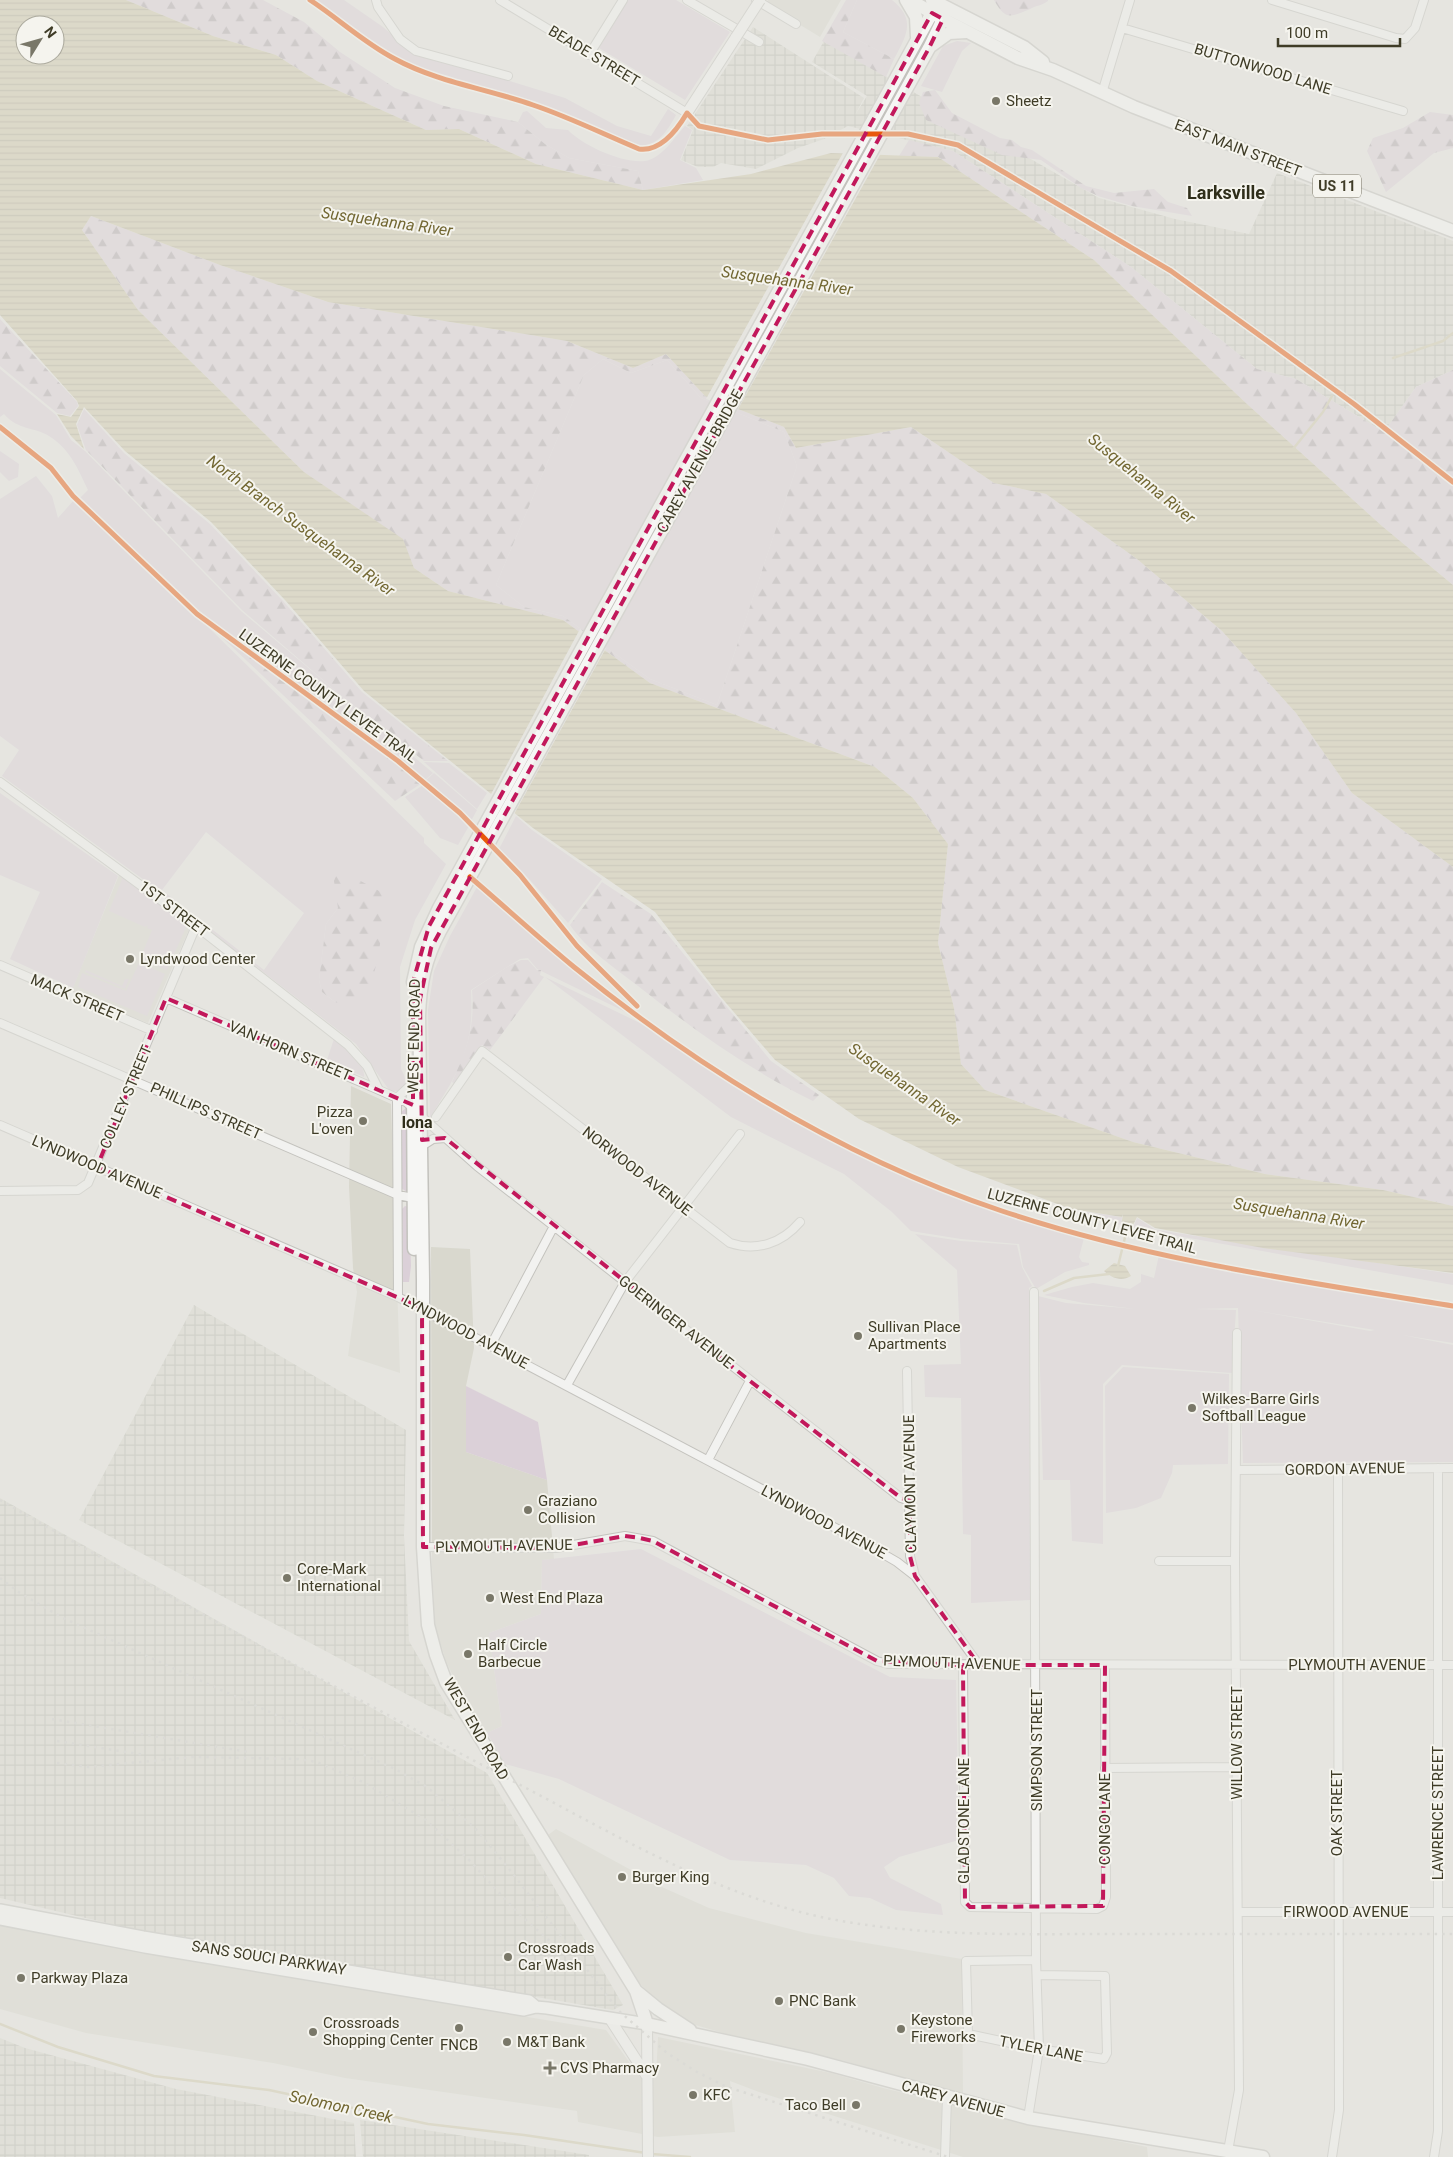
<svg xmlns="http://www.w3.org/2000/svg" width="1453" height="2157" viewBox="0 0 1453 2157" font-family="Roboto,sans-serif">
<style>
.built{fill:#d9d8ce}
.industrial{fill:url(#industrial-grid)}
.green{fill:#dbd0d8;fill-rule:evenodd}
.forest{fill:url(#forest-firs);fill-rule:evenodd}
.water{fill:url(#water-rules);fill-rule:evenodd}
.pier{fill:#e6e5e0}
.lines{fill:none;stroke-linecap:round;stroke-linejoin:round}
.stream{stroke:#d1caae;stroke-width:2.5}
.minor-casing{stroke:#c4c3be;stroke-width:10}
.tertiary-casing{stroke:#c4c3be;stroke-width:12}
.secondary-casing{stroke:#c4c3be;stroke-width:14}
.primary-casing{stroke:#c3c2bd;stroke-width:15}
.minor{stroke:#f2f2f0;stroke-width:8}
.tertiary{stroke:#f2f2f0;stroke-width:10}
.secondary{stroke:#f6f6f4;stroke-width:11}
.primary{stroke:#f6f6f4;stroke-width:12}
.rail{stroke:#cecdc9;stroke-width:2.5;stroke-dasharray:2.5 5;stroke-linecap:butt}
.tertiary-bridge-casing{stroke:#c4c3be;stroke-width:12;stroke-linecap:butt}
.tertiary-bridge{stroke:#f2f2f0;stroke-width:10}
.cycleway-casing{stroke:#f5f4ee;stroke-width:8}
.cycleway{stroke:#e8590c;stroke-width:5}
.marked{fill:none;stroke:#c2185b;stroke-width:4;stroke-dasharray:10 6;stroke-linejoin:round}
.poi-dot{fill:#797768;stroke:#f5f4ee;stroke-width:2}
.labels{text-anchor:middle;stroke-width:4;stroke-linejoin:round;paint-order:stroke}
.shield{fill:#f5f4ee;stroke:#767363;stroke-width:1}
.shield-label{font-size:14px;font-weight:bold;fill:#3f3c27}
.street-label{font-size:15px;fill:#3f3c27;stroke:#f5f4ee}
.poi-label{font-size:15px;fill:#3f3c27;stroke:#f5f4ee;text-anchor:start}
.water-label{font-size:16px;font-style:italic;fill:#726732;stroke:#f5f4ee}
.neighbourhood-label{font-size:16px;font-weight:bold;fill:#2f2e1a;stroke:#f5f4ee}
.quarter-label{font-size:18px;font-weight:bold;fill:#2f2e1a;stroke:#f5f4ee}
</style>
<defs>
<pattern id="industrial-grid" width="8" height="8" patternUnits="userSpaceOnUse" patternTransform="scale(1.25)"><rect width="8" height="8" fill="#d9d8ce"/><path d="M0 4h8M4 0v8" fill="none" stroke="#bbbab1"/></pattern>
<pattern id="forest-firs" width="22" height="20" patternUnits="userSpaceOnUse" patternTransform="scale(1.25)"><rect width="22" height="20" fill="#dbd0d8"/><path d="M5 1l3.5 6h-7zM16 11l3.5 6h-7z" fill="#b3aaaf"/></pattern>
<pattern id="water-rules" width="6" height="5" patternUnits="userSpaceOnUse" patternTransform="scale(1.25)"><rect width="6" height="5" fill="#d1caae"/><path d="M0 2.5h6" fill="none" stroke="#b4ae96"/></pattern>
</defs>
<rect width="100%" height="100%" fill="#e6e5e0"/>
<!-- built -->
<path class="built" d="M768,0H841L820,37L766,4Z
M119,875L190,927L148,1023L71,992Z
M351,1086L391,1104L400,1373L348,1356L357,1292L353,1268L349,1186Z
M431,1247L470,1249L474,1348L466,1386V1452L547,1480L554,1559L542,1560L541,1614L489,1633L502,1726L487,1733L461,1693L446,1661L435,1625L432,1566Z
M556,1829L664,1888L709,1908L806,1933L962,1959L963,2096L845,2061L730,2035L685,2022L655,2002L639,1982L548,1835Z
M0,1924L270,1974L606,2030L640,2077L656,2078L658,2037L831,2073L883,2088L1023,2122L1147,2147L1148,2157H963L759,2092L730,2081L735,2132L658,2137L578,2122L577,2111L345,2078L273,2063L86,2033L0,2009Z"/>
<!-- industrial -->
<path class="industrial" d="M753,27L864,98L855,115L867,96L812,62L824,41L1099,198L1175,219L1249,234L1277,173L1453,241V370L1416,387L1384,432L1296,379L1257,369L1131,267L953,151L848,126L824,139L798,148L756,169L721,163L713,167H698L681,160L693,130L687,126Z
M194,1305L406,1430L404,1536L409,1641L455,1720L79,1520Z
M0,1498L487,1773L623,2005L613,2010L137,1930L0,1898Z
M0,2038L25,2048L176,2089L354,2123L356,2157H0Z
M360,2120L589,2155V2157H363Z"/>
<!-- green -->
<path class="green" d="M313,0H344L383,27L411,51L565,98L617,126L651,136L668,109L676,115C665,135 655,150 630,144L534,101L402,64Z
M628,0H676L730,32L685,100L599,48Z
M857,0H892C917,20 906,36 894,59L843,32Z
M957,41L971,43L962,51L942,92L921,86L943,46Z
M527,111L546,128L568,130C582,145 623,164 645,161C661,159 675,137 685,126L692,130L680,160L696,168L703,180L643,190L638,171L569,158L545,144L518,122L523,112Z
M603,359L631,373L667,360L701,398L784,432L797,466L717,705L650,679L563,616L524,607L496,585L584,375Z
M0,369L56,415L71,440L85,451L241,611L433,773L424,781L196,609L80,498L88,490C78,469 70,449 49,436C33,426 19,431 4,414L0,417Z
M0,451L19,464L18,477L9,481L0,472Z
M36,476L52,496L58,518L74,500L208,627L424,838V843L446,864L415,920L400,967L401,1069C408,1081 408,1093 390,1091L356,1044L155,888L2,776L19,750L0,736V499ZM206,832L304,913L264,970L162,890ZM338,908L335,1002L322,992L319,980L326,924Z
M424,762L449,763L487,793L477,809Z
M434,773L477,810L471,821L425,781Z
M423,785L469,826L458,845L440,838L405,797Z
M0,793L118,876L73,988L10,959L40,892L0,875Z
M516,816L532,830L602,879L568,923L530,880L499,849Z
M123,877L187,925L167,970L140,959L152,930L147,928L148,925L145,927L109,911Z
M477,887L562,960L636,1017L537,969L528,958L520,959L471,990C472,1009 472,1029 466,1048C459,1073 443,1096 430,1118L428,1010L434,971L450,936Z
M139,963L165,974L147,1016L78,987L82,973L126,991Z
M86,970L122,986L125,979H129L125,989L85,972Z
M545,977L644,1025L750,1096L835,1142L922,1184L989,1209L1084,1238L1079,1257L1082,1262L1089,1263V1265L1065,1272L1036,1289L1023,1267L1019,1244L961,1239L911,1231L892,1212L844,1174L731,1117Z
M334,1039C344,1048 366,1063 364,1077L327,1060Z
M406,1108H408L409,1190L407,1192L401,1188L400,1113Z
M405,1206L409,1207L411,1266L409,1282H403L402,1209Z
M1071,1210L1122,1217L1121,1225L1115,1223V1221Z
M1137,1218L1156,1230L1453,1274V1285L1133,1228Z
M915,1234L961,1241L1017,1245L1022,1267L1032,1286L1029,1288L1030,1600L971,1603V1535L963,1534L961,1398L925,1397L924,1365L961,1364L957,1270Z
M1159,1255L1453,1307V1343L1402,1335L1453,1345V1462L1243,1463L1238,1308L1193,1309L1236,1310L1232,1373L1122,1365L1103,1384V1544L1072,1541L1070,1480H1043L1038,1296L1066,1303L1136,1309L1084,1303L1044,1295L1072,1287L1093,1283L1130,1289L1141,1282V1274L1154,1278ZM1246,1309L1375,1330L1370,1331Z
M1123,1367L1229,1374L1228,1464L1173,1465L1172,1473L1161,1498L1136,1508L1106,1513L1105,1386Z
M466,1386L538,1422L547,1480L466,1452Z
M641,1549L890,1677L956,1680L959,1840L899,1857L884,1867L890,1878L941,1904L943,1915L896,1910L870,1898L849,1896L834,1878L806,1865L730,1860L559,1779L505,1764L487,1733L502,1726L489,1633L541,1614L542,1560Z"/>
<!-- forest -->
<path class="forest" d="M126,0H263L304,22L340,52L395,88L444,106L518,122L545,144L569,158L638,171L643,190L536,164L459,129L426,130L317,81L276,55L213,36Z
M846,0H857L843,32L894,59L886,77L822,41Z
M994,0H1048V1C1041,6 1037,5 1030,9C1010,17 1006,21 994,0Z
M935,90L952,113L1000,138L1012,140L1021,147L1032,150L1086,186L1114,193L1154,189L1168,202L1187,208L1192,216L1132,206L1098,196L1081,188L1041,160L1002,155L926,120L919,103L923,92Z
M1430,112L1453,115V148L1434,153L1386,192L1367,151L1373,138L1403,128Z
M909,140L953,151L1131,267L1257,369L1296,379L1384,432L1416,387L1453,370V585L1382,526L1247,404L1094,260L938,157L899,156Z
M91,216L220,265L328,302L567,341L633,368L666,354L705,396L784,427L796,448L911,427L994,483L1046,494L1137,559L1222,631L1296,713L1352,793L1453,867V1206L1383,1190L1265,1174L1133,1142L985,1090L961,1064L954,1008L938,943L948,844L913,798L875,767L650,683L563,620L448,591L414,568L402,539L304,472L138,310L82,230ZM603,359L631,373L667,360L701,398L784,432L797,466L717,705L650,679L563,616L524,607L496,585L584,375Z
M0,319L77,402L78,406L70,416L57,413L0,366Z
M84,409L124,453L210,524L283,601L362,692L448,761H424L344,698L242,610L86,450L77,425Z
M209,625L422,783L395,801Z
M336,873L355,878L383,893C385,918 379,963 370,986C367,995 361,1001 353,1007L335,1002L322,992L319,980L326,924L338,908L334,881Z
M602,882L651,914L771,1061L819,1095L813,1101C749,1070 693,1029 638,986C614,967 587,950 570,925Z
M521,960H528L537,970H541L540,975L544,977L490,1050L482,1045L455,1084L452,1082C467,1049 475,1027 472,990L507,967Z"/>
<!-- water -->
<path class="water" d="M0,0H126L213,36L276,55L317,81L426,130L459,129L536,164L643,190L751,174L831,153L938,157L1094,260L1247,404L1382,526L1453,585V867L1352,793L1296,713L1222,631L1137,559L1046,494L994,483L911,427L796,448L784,427L705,396L666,354L633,368L567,341L328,302L220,265L91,216L82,230L138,310L304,472L403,539L414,568L448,591L563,620L650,683L875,767L913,798L948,844L938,943L954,1008L961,1064L985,1090L1133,1142L1265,1174L1383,1190L1453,1206V1273L1263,1248L1155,1228L1137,1217L1132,1227L1121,1226L1123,1214L1122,1217L1071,1209L958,1167L859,1119L775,1060L720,996L655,912L533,828L364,691L285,600L211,522L125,451L84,407L76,424L84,449L71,436L57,414L71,417L79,406L77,401L0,315ZM25,25H55V55H25Z
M1114,1263L1125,1266L1131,1276C1121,1282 1112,1278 1104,1271Z"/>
<!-- pier -->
<path class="pier" d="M844,151L881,153L737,411L706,399Z
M580,629L606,648L513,816L490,796Z"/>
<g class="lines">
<!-- stream -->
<path class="stream" d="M1393,358L1443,341L1453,333
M1293,449L1323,412L1332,396
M1118,1266L1128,1225
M1044,1291L1074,1278L1109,1274
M0,2024L58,2047L154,2076L269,2090L428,2124L524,2135L646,2153
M652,2154L690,2157"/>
<defs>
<path id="minor" d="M376,0L378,7L400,39L416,51L508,76
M500,0L687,113
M687,0L759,42
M756,0L796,24
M1272,0L1396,38L1405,39L1415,28L1424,0
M1122,28L1403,111
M589,55L623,0
M1102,93L1130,0
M0,782L196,926L348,1045L367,1066L379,1090
M0,965L153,1031
M166,998L379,1090L406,1102L413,1108
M0,1023L398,1195L413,1198
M397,1098L398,1297
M397,1098L413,1083
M422,1117L477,1166L901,1498L910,1501
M436,1117L482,1051L730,1243C757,1252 782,1243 800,1222
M0,1125L398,1297L866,1544L897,1562L915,1576
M422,1146L433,1139L445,1138
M0,1191L78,1190L88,1183L196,926
M491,1345L554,1226
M907,1371L910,1556L915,1576L979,1665
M567,1385L625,1282L740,1134
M708,1460L750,1381
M1236,1470L1453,1468
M423,1547L556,1548L625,1536L653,1541L877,1661L888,1664L1453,1665
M1159,1561H1235
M963,1665L965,1902L970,1907L1097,1909L1103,1906L1106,1897L1105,1665
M1105,1768L1237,1767
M1238,1912H1453
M1036,1960L966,1961L968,2034L1039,2049L1104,2059L1107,2053L1105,1976L1037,1975
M1028,2118L1039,2049L1036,1960L1034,1292
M1228,2151L1239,2090L1235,1561L1237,1333
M945,2157L947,2098
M1332,2157L1339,2110L1338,1469
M1434,2157L1438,2131V1468"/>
<path id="tertiary" d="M687,113L736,37
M610,2019L646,2075
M647,2024L648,2157"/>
<path id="secondary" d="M0,1910L143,1937L529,2001L536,2007
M0,1919L145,1947L524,2010L536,2007L547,2008L647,2024"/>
<path id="primary" d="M906,0L916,17L917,37
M910,0L943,19L1018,58L1053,70L1134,107L1453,231
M932,0L1024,47L1043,62
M943,6V19L929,48L440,931C425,959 420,985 419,1016L423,1280V1547L428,1625L436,1655L446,1682L636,1991L647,2024L808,2059L1028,2118L1263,2157
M931,46L949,33L966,32
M413,982L421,947L439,908L928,20L932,13L943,6
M413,1089L414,1249
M636,1991L658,2009L690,2030"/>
</defs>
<!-- minor casing -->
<use href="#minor" class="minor-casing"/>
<!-- tertiary casing -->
<use href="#tertiary" class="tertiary-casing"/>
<!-- secondary casing -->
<use href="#secondary" class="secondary-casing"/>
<!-- primary casing -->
<use href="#primary" class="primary-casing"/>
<!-- minor -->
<use href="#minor" class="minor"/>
<!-- tertiary -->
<use href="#tertiary" class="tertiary"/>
<!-- secondary -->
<use href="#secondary" class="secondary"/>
<!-- primary -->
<use href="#primary" class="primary"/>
<!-- rail -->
<path class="rail" d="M0,1500C167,1596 337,1689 507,1778C609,1831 708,1892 821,1917C915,1937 1013,1934 1109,1934C1224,1934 1338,1934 1453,1934
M0,1578L20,1593L63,1618L395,1769L427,1787L475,1828L506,1865L619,2011L667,2053L697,2072L727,2087L948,2157
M52,1719L248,1752
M57,1741L145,1755
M57,1763L88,1767L193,1757L298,1759L317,1762L363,1782L426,1820L469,1860L518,1913L577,1965"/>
<defs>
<path id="tertiary-bridge" d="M736,37L760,0"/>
</defs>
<!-- tertiary-bridge casing -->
<use href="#tertiary-bridge" class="tertiary-bridge-casing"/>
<!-- tertiary-bridge -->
<use href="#tertiary-bridge" class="tertiary-bridge"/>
<defs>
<path id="cycleway" d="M310,0C339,19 364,43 395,59C437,82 488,89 533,105C569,117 603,134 639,149C661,152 677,130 687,113L699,126L768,140L822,134H908L958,145L1171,271L1354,404L1453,482
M0,427L51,468L73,496L197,614L398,761L460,813L520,875L577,946L637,1006
M470,877C505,907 539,938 574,967C701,1070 846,1159 1002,1211C1148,1260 1301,1281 1453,1306"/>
</defs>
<!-- cycleway casing -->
<use href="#cycleway" class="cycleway-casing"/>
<!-- cycleway -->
<use href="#cycleway" class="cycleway"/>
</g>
<!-- marked area -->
<path d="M0 0H1453V2157H0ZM932,13L943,19L929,48L431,948L420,999L422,1140L445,1138L750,1381L901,1498L910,1501V1556L915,1576L979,1665H1105L1103,1906L970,1907L965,1902L963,1665L877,1661L653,1541L640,1538L625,1536L556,1548L423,1547L422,1308L97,1167L166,998L413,1105V982L429,926Z" fill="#e6e5e0" fill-opacity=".55" fill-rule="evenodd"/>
<path class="marked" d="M932,13L943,19L929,48L431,948L420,999L422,1140L445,1138L750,1381L901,1498L910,1501V1556L915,1576L979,1665H1105L1103,1906L970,1907L965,1902L963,1665L877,1661L653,1541L640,1538L625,1536L556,1548L423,1547L422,1308L97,1167L166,998L413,1105V982L429,926Z"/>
<!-- markers -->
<g class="poi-dot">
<circle cx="996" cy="101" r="5"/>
<circle cx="130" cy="959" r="5"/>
<circle cx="363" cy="1121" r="5"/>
<circle cx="858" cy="1336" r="5"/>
<circle cx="1192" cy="1408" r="5"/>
<circle cx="528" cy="1510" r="5"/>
<circle cx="287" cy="1578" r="5"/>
<circle cx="490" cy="1598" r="5"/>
<circle cx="468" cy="1654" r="5"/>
<circle cx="622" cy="1877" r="5"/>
<circle cx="508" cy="1957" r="5"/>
<circle cx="21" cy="1978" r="5"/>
<circle cx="779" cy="2001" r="5"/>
<circle cx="459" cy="2028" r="5"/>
<circle cx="901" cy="2029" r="5"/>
<circle cx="313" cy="2032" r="5"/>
<circle cx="507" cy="2042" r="5"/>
<path d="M547.5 2060.5h5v5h5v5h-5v5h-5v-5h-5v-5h5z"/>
<circle cx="693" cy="2095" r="5"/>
<circle cx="856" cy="2105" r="5"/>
</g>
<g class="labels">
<!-- shield labels -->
<rect class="shield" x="1313" y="174.5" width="48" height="23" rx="4"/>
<g class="shield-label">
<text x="1337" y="191">US 11</text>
</g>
<!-- street labels -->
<g class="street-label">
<text transform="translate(594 56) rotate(31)" y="5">BEADE STREET</text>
<text transform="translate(1263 69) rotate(17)" y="5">BUTTONWOOD LANE</text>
<text transform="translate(1238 148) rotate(21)" y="5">EAST MAIN STREET</text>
<text transform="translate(700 461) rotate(-61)" y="5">CAREY AVENUE BRIDGE</text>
<text transform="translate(328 696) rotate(36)" y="5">LUZERNE COUNTY LEVEE TRAIL</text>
<text transform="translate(174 909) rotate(37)" y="5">1ST STREET</text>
<text transform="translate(77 998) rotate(23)" y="5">MACK STREET</text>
<text transform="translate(414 1036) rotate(-89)" y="5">WEST END ROAD</text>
<text transform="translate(290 1051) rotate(23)" y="5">VAN HORN STREET</text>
<text transform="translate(126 1097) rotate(-67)" y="5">COLLEY STREET</text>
<text transform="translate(206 1111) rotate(24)" y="5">PHILLIPS STREET</text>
<text transform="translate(97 1167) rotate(23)" y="5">LYNDWOOD AVENUE</text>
<text transform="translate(637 1171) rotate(38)" y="5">NORWOOD AVENUE</text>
<text transform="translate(1092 1221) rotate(15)" y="5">LUZERNE COUNTY LEVEE TRAIL</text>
<text transform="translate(676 1322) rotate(38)" y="5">GOERINGER AVENUE</text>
<text transform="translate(466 1332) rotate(28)" y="5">LYNDWOOD AVENUE</text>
<text transform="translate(1345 1469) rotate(-1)" y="5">GORDON AVENUE</text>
<text transform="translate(910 1484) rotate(-91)" y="5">CLAYMONT AVENUE</text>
<text transform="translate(824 1522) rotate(28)" y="5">LYNDWOOD AVENUE</text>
<text transform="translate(504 1546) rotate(-1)" y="5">PLYMOUTH AVENUE</text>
<text transform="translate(952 1663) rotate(2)" y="5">PLYMOUTH AVENUE</text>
<text x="1357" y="1670">PLYMOUTH AVENUE</text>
<text transform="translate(476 1729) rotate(60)" y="5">WEST END ROAD</text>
<text transform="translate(1237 1743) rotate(-90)" y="5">WILLOW STREET</text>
<text transform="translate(1037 1750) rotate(-90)" y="5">SIMPSON STREET</text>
<text transform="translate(1337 1813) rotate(-90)" y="5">OAK STREET</text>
<text transform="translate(1438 1813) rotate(-90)" y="5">LAWRENCE STREET</text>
<text transform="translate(1105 1819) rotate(-90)" y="5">CONGO LANE</text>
<text transform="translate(964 1821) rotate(-90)" y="5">GLADSTONE LANE</text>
<text x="1346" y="1917">FIRWOOD AVENUE</text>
<text transform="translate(269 1958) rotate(9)" y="5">SANS SOUCI PARKWAY</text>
<text transform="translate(1041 2049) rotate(11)" y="5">TYLER LANE</text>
<text transform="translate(953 2099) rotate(15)" y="5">CAREY AVENUE</text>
</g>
<!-- poi labels -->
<g class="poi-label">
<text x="1006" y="106">Sheetz</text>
<text x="140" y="964">Lyndwood Center</text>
<text x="353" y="1117" text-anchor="end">Pizza<tspan x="353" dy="17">L'oven</tspan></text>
<text x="868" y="1332">Sullivan Place<tspan x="868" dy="17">Apartments</tspan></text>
<text x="1202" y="1404">Wilkes-Barre Girls<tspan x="1202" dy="17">Softball League</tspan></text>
<text x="538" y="1506">Graziano<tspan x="538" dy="17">Collision</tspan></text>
<text x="297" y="1574">Core-Mark<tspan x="297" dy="17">International</tspan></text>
<text x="500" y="1603">West End Plaza</text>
<text x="478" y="1650">Half Circle<tspan x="478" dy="17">Barbecue</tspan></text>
<text x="632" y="1882">Burger King</text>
<text x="518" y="1953">Crossroads<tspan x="518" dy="17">Car Wash</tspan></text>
<text x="31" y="1983">Parkway Plaza</text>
<text x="789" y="2006">PNC Bank</text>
<text x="911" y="2025">Keystone<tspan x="911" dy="17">Fireworks</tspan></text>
<text x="323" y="2028">Crossroads<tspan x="323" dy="17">Shopping Center</tspan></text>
<text x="517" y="2047">M&amp;T Bank</text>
<text x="459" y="2050" text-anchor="middle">FNCB</text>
<text x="560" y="2073">CVS Pharmacy</text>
<text x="703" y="2100">KFC</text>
<text x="846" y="2110" text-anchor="end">Taco Bell</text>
</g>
<!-- water labels -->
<g class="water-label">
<text transform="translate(387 221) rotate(8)" y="6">Susquehanna River</text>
<text transform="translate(787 280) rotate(8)" y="6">Susquehanna River</text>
<text transform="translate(1142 478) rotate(39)" y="6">Susquehanna River</text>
<text transform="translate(301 525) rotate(36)" y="6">North Branch Susquehanna River</text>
<text transform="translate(905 1084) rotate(35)" y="6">Susquehanna River</text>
<text transform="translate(1299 1213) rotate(9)" y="6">Susquehanna River</text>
<text transform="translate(341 2106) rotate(12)" y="6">Solomon Creek</text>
</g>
<!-- neighbourhood labels -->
<g class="neighbourhood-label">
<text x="417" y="1128">Iona</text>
</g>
<!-- quarter labels -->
<g class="quarter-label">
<text x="1226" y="199">Larksville</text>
</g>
</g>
<!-- north arrow -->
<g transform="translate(40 40) rotate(53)"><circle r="24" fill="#f5f4ee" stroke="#acaa9e"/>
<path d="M0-4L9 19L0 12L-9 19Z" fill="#797768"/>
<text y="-8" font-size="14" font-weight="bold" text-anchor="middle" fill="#3f3c27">N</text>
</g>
<!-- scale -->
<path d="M1278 38v8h122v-8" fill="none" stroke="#3f3c27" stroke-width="2.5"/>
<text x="1286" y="38" font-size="15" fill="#3f3c27" stroke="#f5f4ee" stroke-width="4" paint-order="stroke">100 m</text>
</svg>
